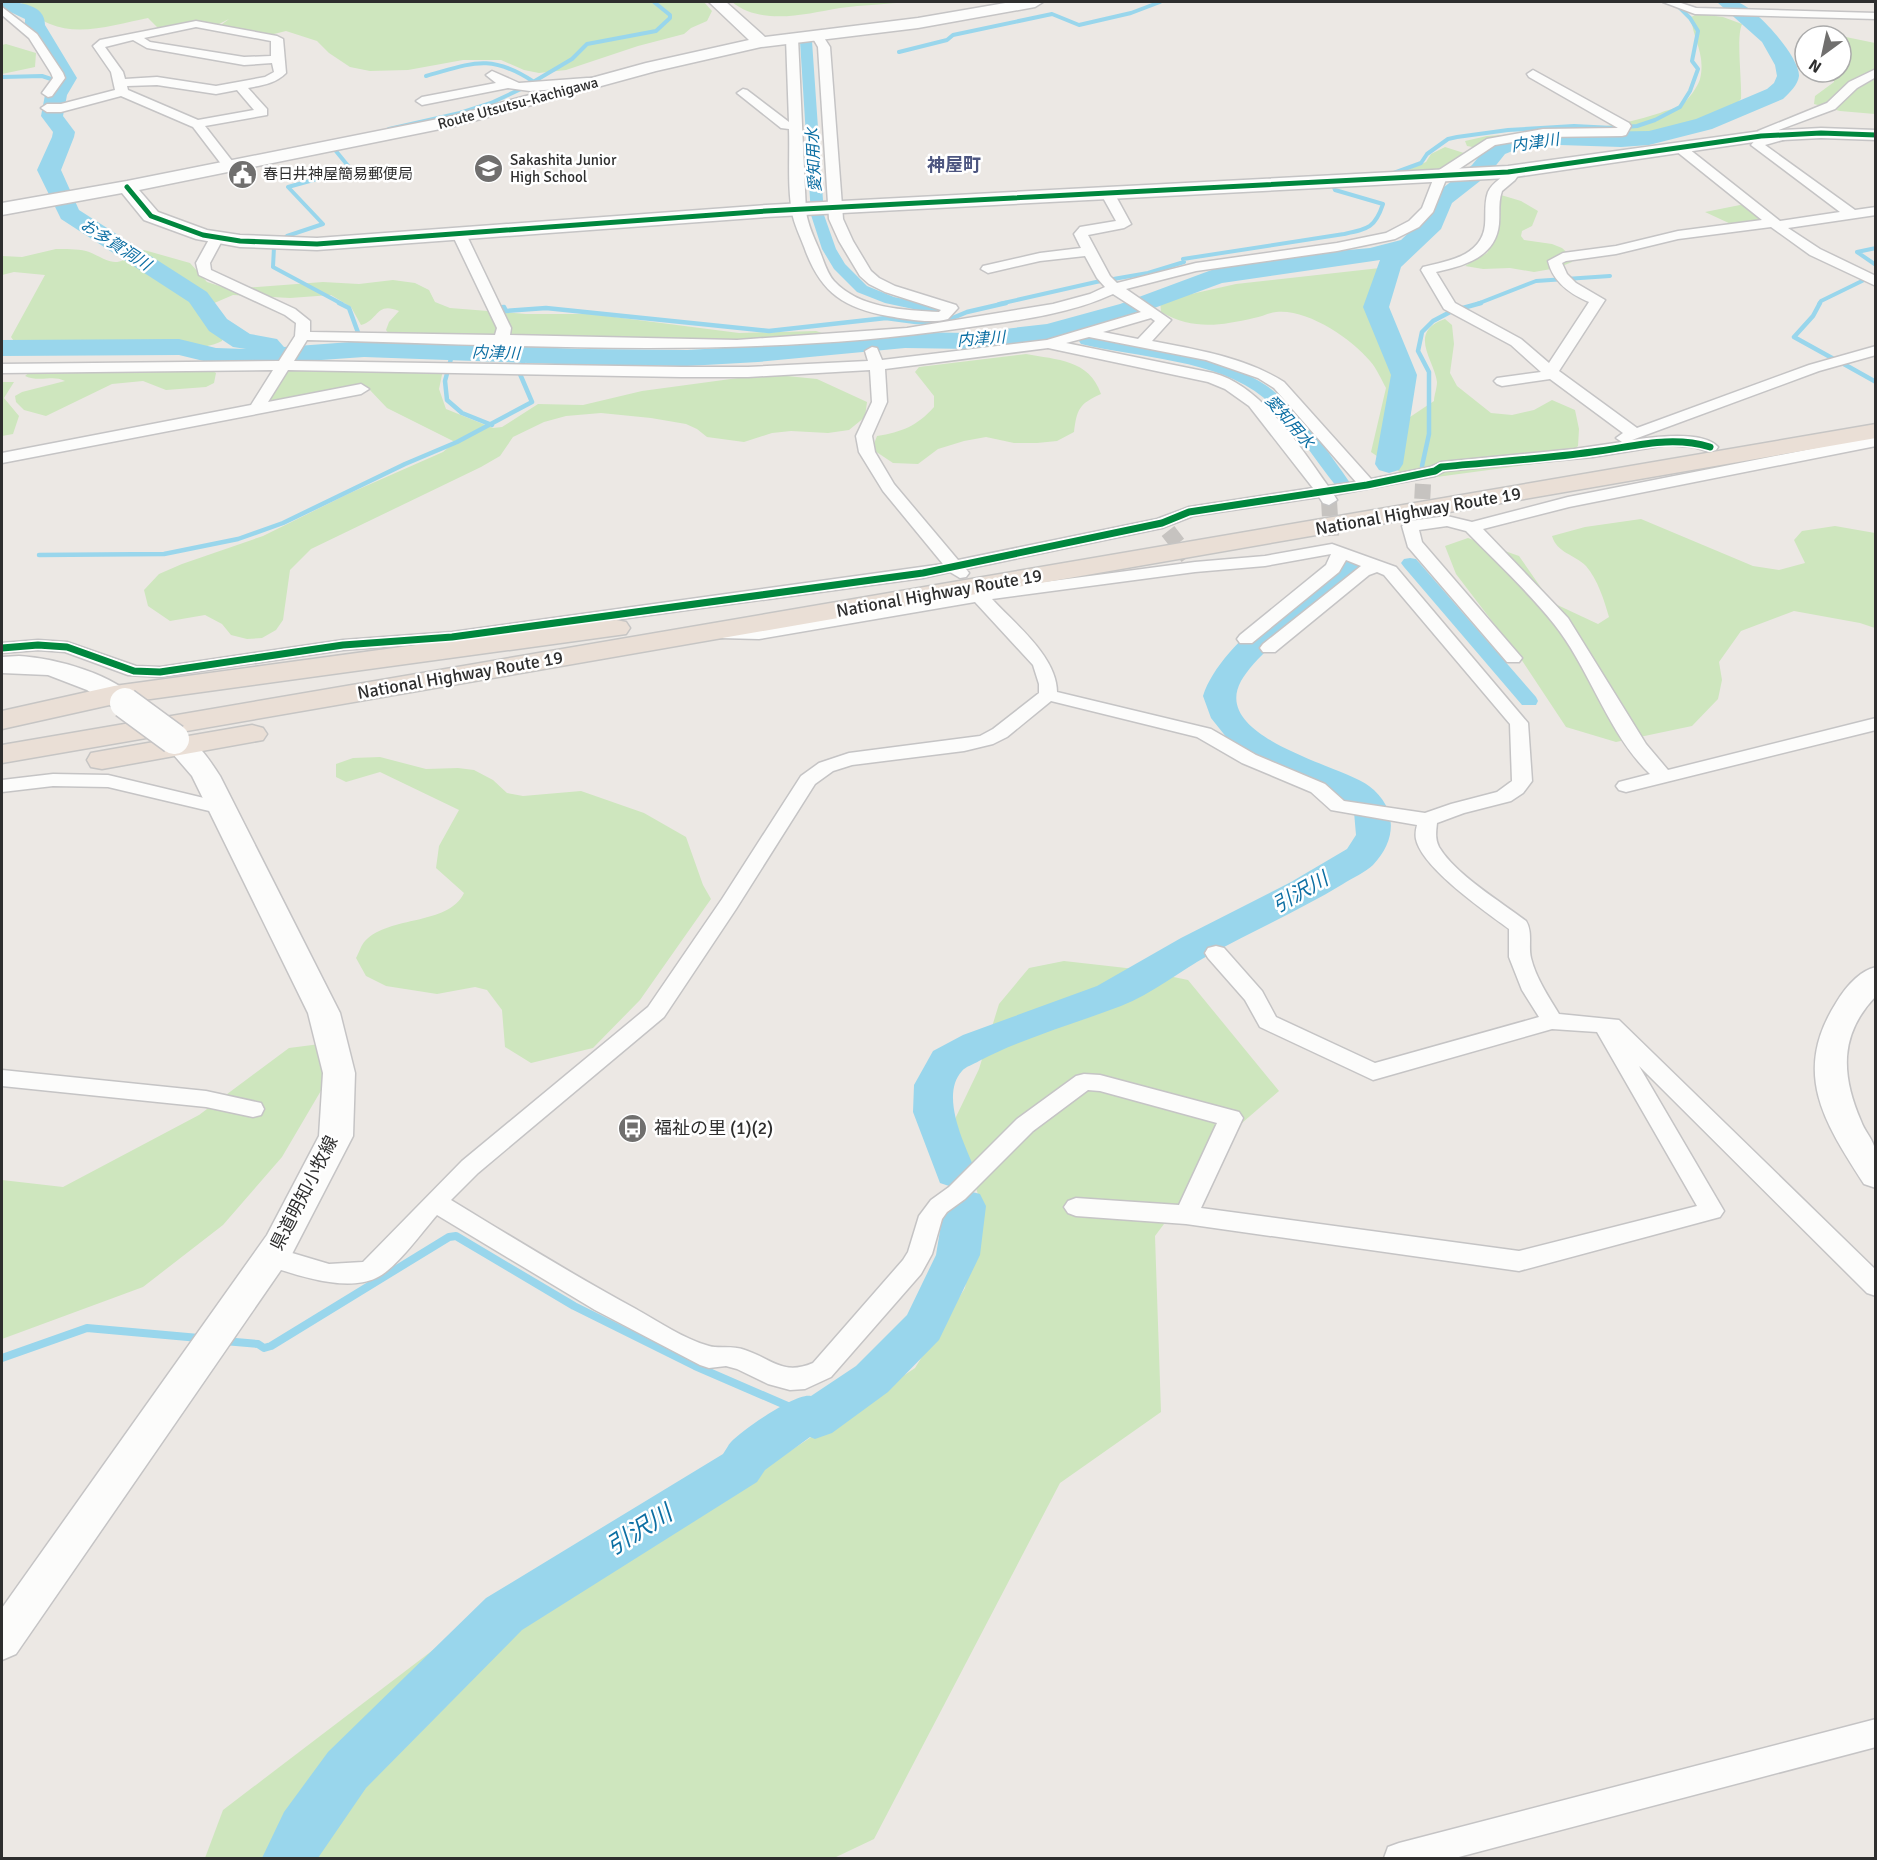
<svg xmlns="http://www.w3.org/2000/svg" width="1877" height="1860" viewBox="0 0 1877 1860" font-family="Signika,'Noto Sans JP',sans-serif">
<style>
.green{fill:#cee6be}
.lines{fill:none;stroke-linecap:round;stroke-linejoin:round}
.stream-far2{stroke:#99d6ec;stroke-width:4}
.stream-far1{stroke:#99d6ec;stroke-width:4.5}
.stream{stroke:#99d6ec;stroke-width:8}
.canal{fill:#99d6ec;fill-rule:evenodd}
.river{fill:#99d6ec;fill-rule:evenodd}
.street-tunnel{stroke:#c6c3c0;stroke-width:16;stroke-dasharray:16 8;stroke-linecap:butt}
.street-casing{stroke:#c5c4c5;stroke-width:3}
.secondary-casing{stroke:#c5c4c5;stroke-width:3}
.highway-casing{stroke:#c6c5c4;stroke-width:3}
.street{fill:#fcfcfb;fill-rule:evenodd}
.secondary{fill:#fcfcfb;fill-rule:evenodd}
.highway{fill:#eadfd6;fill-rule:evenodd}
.secondary-bridge-casing{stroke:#c5c4c5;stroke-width:33;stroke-linecap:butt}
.secondary-bridge{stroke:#fcfcfb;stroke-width:30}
.cycleway-far1-casing{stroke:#fff;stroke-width:8}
.cycleway-casing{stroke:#fff;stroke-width:10}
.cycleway-far1{stroke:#00873e;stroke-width:5}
.cycleway{stroke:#00873e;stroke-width:7}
.labels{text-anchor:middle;stroke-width:5;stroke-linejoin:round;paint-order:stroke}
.far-street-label{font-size:15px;fill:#2e2e2e;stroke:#fff}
.far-poi-label{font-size:15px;fill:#2e2e2e;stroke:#fff;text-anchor:start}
.far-water-label{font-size:16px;font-style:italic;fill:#0d6fa3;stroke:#fff}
.far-quarter-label{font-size:18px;font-weight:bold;fill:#4d5680;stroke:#fff}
.street-label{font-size:18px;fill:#2e2e2e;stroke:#fff}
.poi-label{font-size:18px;fill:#2e2e2e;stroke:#fff;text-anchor:start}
.water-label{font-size:20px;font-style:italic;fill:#0d6fa3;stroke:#fff}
.near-water-label{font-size:24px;font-style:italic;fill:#0d6fa3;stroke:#fff}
</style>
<rect width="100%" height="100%" fill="#ece8e4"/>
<!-- green -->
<path class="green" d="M20,2H704L712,11L707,21L691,28L684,34L638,46L566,70L539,73L524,70L501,60H463L408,70L370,71L350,67L329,53L317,41L286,31L270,35L221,25L229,19L215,26L159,29L148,18C117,24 80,37 50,24C39,20 29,9 20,2Z
M732,2H910C887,4 863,5 840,8C805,14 762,26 732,2Z
M1698,14L1723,17L1742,24C1736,38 1742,79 1741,99L1727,113L1675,130L1567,137L1489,150L1467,146L1465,141L1487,136C1545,132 1604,132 1660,113C1666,110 1675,109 1681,105C1688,101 1698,86 1700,79C1706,54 1693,40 1691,17Z
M1841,36L1875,43V114L1840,111L1814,104L1815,96L1834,82L1833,72H1841Z
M6,44L36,53L35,67L2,74V45Z
M1445,147L1464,153L1443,169L1403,172L1426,162L1431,154Z
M1501,195L1521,201L1538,211L1532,226L1522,231L1521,236L1524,240L1552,244L1562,248L1573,258L1572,262L1557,268L1534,272L1510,268L1483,269L1465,266L1487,253L1495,237L1499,197Z
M1745,204L1767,220L1733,225L1705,212Z
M56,249C65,249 77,249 86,251C105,257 117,273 134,250H144L190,263L207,282L229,289L323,282L359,284L393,280L415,283L429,290L435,302L450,308L526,314H591L739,333L816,331L828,335L743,340L389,334L386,330L389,322L399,311C376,301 379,320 361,325L351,307L331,295L290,298L233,295L198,310L223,336L222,341C196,354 168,344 141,344C99,343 58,347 16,344L11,337L45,275L14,272L2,275V256L22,257Z
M1380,268L1396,273L1392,292L1368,316C1392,350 1406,375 1394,416L1404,421L1434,401C1434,396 1437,388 1437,382C1434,359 1407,332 1445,319L1452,325L1454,344L1450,373L1457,386L1491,413L1512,415L1534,410L1552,400L1575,410L1579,429L1578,446L1563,460L1429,478L1400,472L1371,452L1386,388C1381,379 1377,369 1370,361C1351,338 1306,308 1276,312C1268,313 1261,317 1254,318C1219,326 1193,330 1161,312L1160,301L1236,284Z
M1026,354C1057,360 1089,359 1101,394C1079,404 1077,409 1074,432L1057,441L1037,443H1014L986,437L964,441L938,449L918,464L893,463L872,449L877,436C902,432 917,426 934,407V396L915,372L919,367Z
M296,368L443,370L439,389L446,409L493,428L502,427L538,404L583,405L642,391L767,374L817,379L867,402L865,417L849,430L828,433L791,431L772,433L744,442L707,437L697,429L686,424L651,418L601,413L566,416L544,422L513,437L500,456L481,467L311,549L290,570L283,620L276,630L262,638L247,639L231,635L222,624L205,615L170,621L148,606L144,590L159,574L182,564L263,536L350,493L443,452L455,442L387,408L368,388L356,386L274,403L270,401V397L287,372Z
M210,369L216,373L214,383L206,387L166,390L143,381L112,384L46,416L24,410L16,402L15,396L22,392L65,381C52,374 41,383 25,376L32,370Z
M2,382H14L4,398L19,416L13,434L2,436Z
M1641,519L1753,566L1779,570L1805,563L1794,540L1802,531L1835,526L1875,533V628L1860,623L1794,611L1741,631L1719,662L1722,680L1718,699L1692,726L1616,742L1566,727L1521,659L1456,574L1445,546L1468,538L1519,556L1551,602L1598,624L1609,617C1604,600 1598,580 1586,566C1574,554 1557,553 1552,536L1585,527Z
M380,757L426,769L458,768L474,770L493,780L507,793L523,796L581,791L644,813L686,837L703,885L711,899L640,1000L593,1048L531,1063L505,1047L502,1010L487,990L475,987L437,994L386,986L366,976L356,958C359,953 361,945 365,941C390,915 448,926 464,893L436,868L439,846L459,810L380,772L346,782L336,777V764L353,758Z
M1064,961L1135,969L1188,980L1279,1091L1235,1129L1155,1236L1161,1412L1060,1483L874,1839L834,1858H205L223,1810L475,1618L646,1529L748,1479L915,1368L965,1288L980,1201L955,1119L979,1069L999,1004L1029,968Z
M320,1044L339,1060L282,1157L223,1225L143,1287L2,1339V1180L63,1187L199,1115L289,1048Z"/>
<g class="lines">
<!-- stream-far2 -->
<path class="stream-far2" d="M899,52L947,40L953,35L1052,14L1079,25L1131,13L1160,2
M426,76C473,63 490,53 534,82
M2,77L42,76L63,83
M389,129L460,113L491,103L523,88L572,59L587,44L656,31L670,18V15L654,2
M331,145L349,167L346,171L288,187L323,224L287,236L274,247L273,267L342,304
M1391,174L1421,163L1427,154L1448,139L1457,137L1508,130L1574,126L1613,128L1637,126L1655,120L1680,107L1690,91L1698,69L1692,61L1698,31L1690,18L1674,2
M1876,248L1857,252L1876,265
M999,304L1096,282L1148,273L1184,262L1183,259L1344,234C1368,229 1375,228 1383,204L1335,190L1331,180
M1477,304L1536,281L1610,276
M1819,304L1821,301L1864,280"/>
<!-- stream-far1 -->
<path class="stream-far1" d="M339,303L349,308L364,349
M1820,303L1813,316L1794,337L1832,358
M494,308L504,307L506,311L546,308L769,331L886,318L916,322H943L967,312L1006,303
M453,351L445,381L447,400L462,413L492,425
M1842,363L1876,382
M1422,466L1429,434V372L1418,351L1422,332L1433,321L1452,311L1481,303
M39,555L164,554L238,539L283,523L405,464L457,442L532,402L520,374L525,354"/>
<!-- stream -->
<path class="stream" d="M224,1341L258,1344L264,1348L271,1346L449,1237L456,1236L574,1306L695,1366L806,1414
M2,1358L87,1328L199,1338"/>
<!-- canal -->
<path class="canal" d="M806,38L812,41L824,215L836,249L845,264L867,286L894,297L946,308L948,311L946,314L941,315L885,303L857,292L834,269L822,249L811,215L800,41Z
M1086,337C1140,347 1211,353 1259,381C1291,399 1329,452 1350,483L1348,486H1336C1313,457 1292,422 1264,398C1217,359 1138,358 1081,344L1079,341L1081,338Z
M1410,558L1416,559L1536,697L1538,701L1536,705H1522L1404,567L1401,563L1404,559Z"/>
<!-- river -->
<path class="river" d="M2,2C19,2 45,4 45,25L77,78L67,95L63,116L75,132L74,137L61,170L79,210L207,292L227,319L250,334L277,339L284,347L364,341L583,349L687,350L758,346L905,332L970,333L1047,324L1120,304L1217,268L1326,252L1370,248L1401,240L1421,221L1434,195L1472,165L1489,144L1533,133L1649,131L1696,119L1767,89L1774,83L1777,76L1775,65L1762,42L1717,2C1723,2 1731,0 1736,2C1754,5 1800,57 1799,76C1798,85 1789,93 1783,99L1712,129L1649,145L1621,147L1560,145L1515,150L1505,154L1489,174L1452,203L1441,229L1401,267L1389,307L1417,375L1403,464L1399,470L1389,473L1379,470L1375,464L1391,375L1363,307L1380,260L1222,283L1138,314L1058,338L970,349L905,348L758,362L687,366L583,365L364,357L238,366L216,364L179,355L2,356V340L179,339L216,348L246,349L233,347L209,331L189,302L61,219L37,170L52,137L53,132L41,116L45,95L55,78L25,25V19L2,8Z
M1355,554L1366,557L1370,563L1366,569C1333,596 1261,646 1241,681C1210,738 1341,765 1369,786C1398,808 1397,840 1373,865C1366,872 1352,878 1343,884C1300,910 1253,931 1209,955C1180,971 1152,994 1121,1006C1074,1024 1023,1038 979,1061C974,1064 965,1067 962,1071C939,1096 966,1147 976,1172L970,1183L955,1188L940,1183L913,1112L914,1085L933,1051L963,1035L1097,986L1181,938L1291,882L1347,849L1356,835L1354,812L1344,801L1281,773L1239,749L1227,738L1211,718L1203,696C1220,643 1301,590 1344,557Z
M965,1190L980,1194L986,1206L980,1255L939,1340L888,1392L832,1433L815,1439L810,1437L765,1470L757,1482L522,1630L366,1788L318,1858H262L284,1812L328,1752L486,1598L723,1454C726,1450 728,1445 731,1442C742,1430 797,1392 811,1396L856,1366L907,1315L936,1255L944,1206L950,1194Z"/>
<!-- street-tunnel -->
<path class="street-tunnel" d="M1329,500L1331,536
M1421,523L1423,484
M1168,531L1188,557"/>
<defs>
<path id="street" d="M1663,2H1678L1696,8L1876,13V19L1695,14Z
M2,7L37,34L63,73L65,78L52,96L48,97L42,93L53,78L51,73L29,38L2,15Z
M196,21L277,36L283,39L286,73C275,84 262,85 248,88L267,109V115L205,126L236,166L235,169H225L193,127L121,96L61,112H47L41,108L47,104H61L115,90L111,72L93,46L100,40ZM196,27L271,41V56L244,57L150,42L144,38ZM133,40L147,48L244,65L272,63L274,72L265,77L216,86L157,77L125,79L123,72L105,47ZM157,85L216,94L237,90L254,110L198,120L128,90L127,86Z
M817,32L821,33L830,47L843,219L853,241L871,271L879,278L895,286L956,305L958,308L948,319C930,324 906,319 888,316C844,308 822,293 806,252C802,240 796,229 793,217C787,189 790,157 789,129L781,128L737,93L743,89L747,90L789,122L786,38L792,35L798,38L806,212C808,224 813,236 818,247C823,258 826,272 834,281C860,309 904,310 939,312L941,310L885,292L869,284L860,276L839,241L829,219L818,47L811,35Z
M1876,69V77L1857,88L1835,109L1768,134H1760L1758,131L1827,103L1849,82Z
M1533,70L1629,123L1631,126L1626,135L1622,136L1543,137L1495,145L1447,177L1433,212L1419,227L1395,239L1337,251L1196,271L1126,289L1171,320L1152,341C1198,350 1244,357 1284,382L1371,479L1430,467L1441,462L1574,449L1622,442L1616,438L1623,433L1550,379L1502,386L1497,384L1494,381L1497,378L1541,372L1511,345L1444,309L1421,270L1423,267C1448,261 1482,256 1485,225C1486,214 1484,203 1488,192C1493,181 1504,178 1510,168H1520L1521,171L1515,180L1502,191C1498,202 1500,212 1499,224C1496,257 1464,266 1436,272L1455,303L1521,339L1549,363L1589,302C1570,294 1553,282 1548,261L1563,253L1616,246L1678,231L1762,220L1676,151L1674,148L1676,145H1684L1780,221L1840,212L1751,145L1756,139L1786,131L1792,135L1790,138L1765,145L1855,210L1876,207V215L1788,228L1820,249L1876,276V286L1810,255L1771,227L1678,239L1616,254L1566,261L1562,263L1567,274L1576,283L1605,300L1559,371L1637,428L1809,365L1876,346V355L1819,371L1632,440C1653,437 1703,430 1718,447L1716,450L1710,452L1694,447L1667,445L1593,457L1445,471L1435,476L1334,495L1337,500L1329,505L1323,503L1319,497L1193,516L1162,528L966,569L969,573L966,577L960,578L950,572L923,578L452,642L343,650L160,677L128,675L65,652L38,650L2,653V643L38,640L67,642L136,666L160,667L343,640L452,632L943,564L883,491L859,452L856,436L872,402L870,370L748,377H682L288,370L268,402L361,384L369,389L361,394L2,463V453L251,405L273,370L2,373V364L279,361L295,336L296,323L285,315L199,275L196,263L212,234L217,233L224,237L210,263L211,270L295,309L310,321V332L495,335L497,328L452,234L459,230L466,234L511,328L510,335L737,340L907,328L1053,304L1090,294L1105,287L1097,278L1085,256L1040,261L988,273L981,269L983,266L1040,253L1081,248L1074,234L1080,227L1116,221L1101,194L1103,191H1113L1131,224L1124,228L1088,235L1110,276L1117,283L1196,263L1337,243L1386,233L1409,221L1422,208L1436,172L1487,139L1543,129L1618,128L1529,77L1527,74ZM1113,294L1141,312L1047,340L882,360L877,348L872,347L865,351L868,361L748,367H682L294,361L307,340C524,345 747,360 963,328C1013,321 1068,315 1113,294ZM1151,318L1155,321L1138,339L1103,332ZM1089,337L1206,360L1258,378L1274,388L1356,482L1328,486C1301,448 1261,385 1213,373L1066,343ZM1048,348L1208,382L1225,389L1249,406L1313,488L1189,507L1157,519L958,560L894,484L875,452L872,436L887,402L885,369Z
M492,71L519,83L587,78H598L604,82L598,86L530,91L508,88L422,105L416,101L422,97L496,83L486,75Z
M1876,436V446L1569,507L1483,529L1568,618L1646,744L1668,770L1876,718V730L1626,792L1619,790L1616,786L1619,782L1650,774C1608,734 1590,669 1554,624C1528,591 1495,561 1466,531L1447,526L1419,530L1422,542L1522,658L1519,662H1507L1408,547L1402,526L1410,521L1447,516L1472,522L1568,497Z
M1332,544L1396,567L1528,723L1532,781L1523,793L1511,801L1464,813L1437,823C1436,832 1435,839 1439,847C1456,875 1500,901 1526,921C1533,932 1528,946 1531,958C1536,978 1548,996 1559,1014L1619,1020L1876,1270V1296L1867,1293L1639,1066L1724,1211L1720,1217L1519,1271L1186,1224L1076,1216L1068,1213L1064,1207L1068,1201L1076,1198L1179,1205L1217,1123L1100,1091L1088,1090L1033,1131L965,1199L947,1212L942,1219L932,1254L921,1274L831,1377L805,1389L790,1390L768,1384L737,1369L726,1366L709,1368L700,1365L595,1310L437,1215C422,1232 395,1270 376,1278C345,1293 294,1274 263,1264L260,1257L263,1250L272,1247L329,1264L363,1262L462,1161L648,1007L722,899L801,776L819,763L849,753L980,736L993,729L1039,693V684L1033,665L975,602L759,639L720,638L714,637L711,633L714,629H759L967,593L963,588L966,584C974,582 978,584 983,590L1195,562L1265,556ZM1331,554L1326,565L1240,635L1237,639L1240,643H1252L1339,572L1346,560L1361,566L1263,644L1260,648L1263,652H1275L1369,575L1377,572L1384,575L1510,724L1512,781L1497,792L1451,804L1425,813L1344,801L1325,784L1256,755L1211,729L1057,692C1057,657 1015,624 992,599L1195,572L1265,566ZM1051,701L1197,737L1242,763L1311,792L1331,810L1417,825C1416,829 1415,834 1416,839C1422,868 1485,911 1509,929V957L1522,990L1539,1017L1375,1063L1276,1017L1262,991L1224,948L1216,946L1208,948L1205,953L1208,958L1245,1000L1260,1027L1373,1080L1552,1029L1597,1032L1697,1206L1519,1251L1201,1208L1243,1118L1239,1112L1100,1075L1084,1074L1076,1076L1017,1119L949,1187L931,1200L919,1216L908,1252L903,1260L813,1363C783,1376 772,1359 745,1350C732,1345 719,1349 709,1346C684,1339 659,1322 636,1309C573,1275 512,1237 451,1200L478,1173L664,1017L736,909L815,784L833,771L852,765L964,751L993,744L1007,737Z
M53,774L108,775L229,804L232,808L229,812L222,814L108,787L53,786L2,792V780Z
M2,1070L206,1091L261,1103L264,1109L261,1115L253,1117L206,1107L2,1086Z
M1876,1719V1747L1455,1858H1384L1388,1847L1399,1843Z"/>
<path id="secondary" d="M709,2H726L765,37L918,18L1011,2H1043L1035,7L918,28L761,47L656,71L455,126L139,190L158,212L207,230L240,235L317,238L766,205L1508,166L1761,131L1821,128L1876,130V140L1821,138L1761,141L1508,178L766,217L317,250L240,247L196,239L144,220L122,193L2,215V203L127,181L453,116L646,63L749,40Z
M19,656C53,658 118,674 138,703L134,709L125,711L116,709L87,690L48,675L2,673V657Z
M174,731C194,736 209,759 220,776L340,1013L355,1073L353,1136L292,1254L16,1654L2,1660V1608L267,1235L319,1136L323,1073L308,1013L192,776L160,739L164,733Z
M1876,967V996C1839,1034 1841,1075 1861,1121C1864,1130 1871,1137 1874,1146C1877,1156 1876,1176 1876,1188L1864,1184C1824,1122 1792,1073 1836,1003C1845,988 1859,971 1876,967Z"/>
<path id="highway" d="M1876,424V438L2,763V745Z
M616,620L626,622L630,628L626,634L114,704L2,729V711L114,686L533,629Z
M252,725L263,728L267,734L263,740L102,769L91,767L87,760L91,753L102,751Z"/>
</defs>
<!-- street casing -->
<use href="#street" class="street-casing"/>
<!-- secondary casing -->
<use href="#secondary" class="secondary-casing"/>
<!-- highway casing -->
<use href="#highway" class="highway-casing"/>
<!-- street -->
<use href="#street" class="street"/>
<!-- secondary -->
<use href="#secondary" class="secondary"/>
<!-- highway -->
<use href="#highway" class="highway"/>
<defs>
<path id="secondary-bridge" d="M125,703L174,739"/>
</defs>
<!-- secondary-bridge casing -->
<use href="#secondary-bridge" class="secondary-bridge-casing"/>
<!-- secondary-bridge -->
<use href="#secondary-bridge" class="secondary-bridge"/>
<defs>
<path id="cycleway-far1" d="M127,187L151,216L203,235L240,241L317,244L766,211L1508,172L1761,136L1821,133L1876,135"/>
<path id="cycleway" d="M2,648L38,645L67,647L134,671L160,672L343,645L452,637L923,573L1162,523L1189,512L1367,485L1435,471L1441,467C1491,462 1542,459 1592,452C1633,447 1670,435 1710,447"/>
</defs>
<!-- cycleway-far1 casing -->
<use href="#cycleway-far1" class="cycleway-far1-casing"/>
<!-- cycleway casing -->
<use href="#cycleway" class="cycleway-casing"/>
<!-- cycleway-far1 -->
<use href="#cycleway-far1" class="cycleway-far1"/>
<!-- cycleway -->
<use href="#cycleway" class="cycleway"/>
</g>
<!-- icons -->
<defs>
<symbol id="school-disc" viewBox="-11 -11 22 22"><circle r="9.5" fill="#706f6e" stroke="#fff"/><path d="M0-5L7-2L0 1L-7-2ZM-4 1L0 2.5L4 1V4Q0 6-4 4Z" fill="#fff"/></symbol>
<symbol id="civic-disc" viewBox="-11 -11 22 22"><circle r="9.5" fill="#706f6e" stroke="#fff"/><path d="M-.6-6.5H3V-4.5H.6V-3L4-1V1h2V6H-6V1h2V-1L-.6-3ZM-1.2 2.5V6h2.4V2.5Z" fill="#fff"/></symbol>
<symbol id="bus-disc" viewBox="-11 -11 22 22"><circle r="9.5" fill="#706f6e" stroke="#fff"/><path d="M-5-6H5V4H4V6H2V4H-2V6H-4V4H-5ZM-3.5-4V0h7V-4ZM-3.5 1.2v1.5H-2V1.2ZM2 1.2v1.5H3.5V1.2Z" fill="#fff"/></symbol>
</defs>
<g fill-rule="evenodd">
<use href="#school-disc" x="472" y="152" width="33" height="33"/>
<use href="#civic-disc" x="226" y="158" width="33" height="33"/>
<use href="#bus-disc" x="616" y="1112" width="33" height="33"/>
</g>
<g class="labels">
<!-- far-street labels -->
<g class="far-street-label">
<text transform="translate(518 103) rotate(-15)" y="5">Route Utsutsu-Kachigawa</text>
</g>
<!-- far-poi labels -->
<g class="far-poi-label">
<text x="510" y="165">Sakashita Junior<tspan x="510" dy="17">High School</tspan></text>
<text x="263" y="179">春日井神屋簡易郵便局</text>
</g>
<!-- far-water labels -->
<g class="far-water-label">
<text transform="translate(1535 142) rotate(-8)" y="6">内津川</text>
<text transform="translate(813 160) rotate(-93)" y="6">愛知用水</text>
<text transform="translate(116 244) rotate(33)" y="6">お多賀洞川</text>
<text transform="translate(981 338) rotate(-4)" y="6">内津川</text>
<text transform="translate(496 352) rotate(2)" y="6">内津川</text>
<text transform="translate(1290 421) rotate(49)" y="6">愛知用水</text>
</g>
<!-- far-quarter labels -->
<g class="far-quarter-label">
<text x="954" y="171">神屋町</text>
</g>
<!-- street labels -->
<g class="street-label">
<text transform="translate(1418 511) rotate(-10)" y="6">National Highway Route 19</text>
<text transform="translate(939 593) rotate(-10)" y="6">National Highway Route 19</text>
<text transform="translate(460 675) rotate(-10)" y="6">National Highway Route 19</text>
<text transform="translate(304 1193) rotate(-63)" y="6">県道明知小牧線</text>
</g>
<!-- poi labels -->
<g class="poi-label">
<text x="654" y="1134">福祉の里 (1)(2)</text>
</g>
<!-- water labels -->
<g class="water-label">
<text transform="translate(1300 892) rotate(-30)" y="7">引沢川</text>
</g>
<!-- near-water labels -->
<g class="near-water-label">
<text transform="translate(639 1530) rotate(-32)" y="8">引沢川</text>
</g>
</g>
<!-- border -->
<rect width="1877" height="1860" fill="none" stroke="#2e2e2e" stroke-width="6"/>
<!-- north arrow -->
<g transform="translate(1823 54) rotate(213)"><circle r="28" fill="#ffffff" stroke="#ababab" stroke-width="1.5"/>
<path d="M0-4.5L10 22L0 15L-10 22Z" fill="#706f6e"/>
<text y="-9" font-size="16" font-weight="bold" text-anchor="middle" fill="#2e2e2e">N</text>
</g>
</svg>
